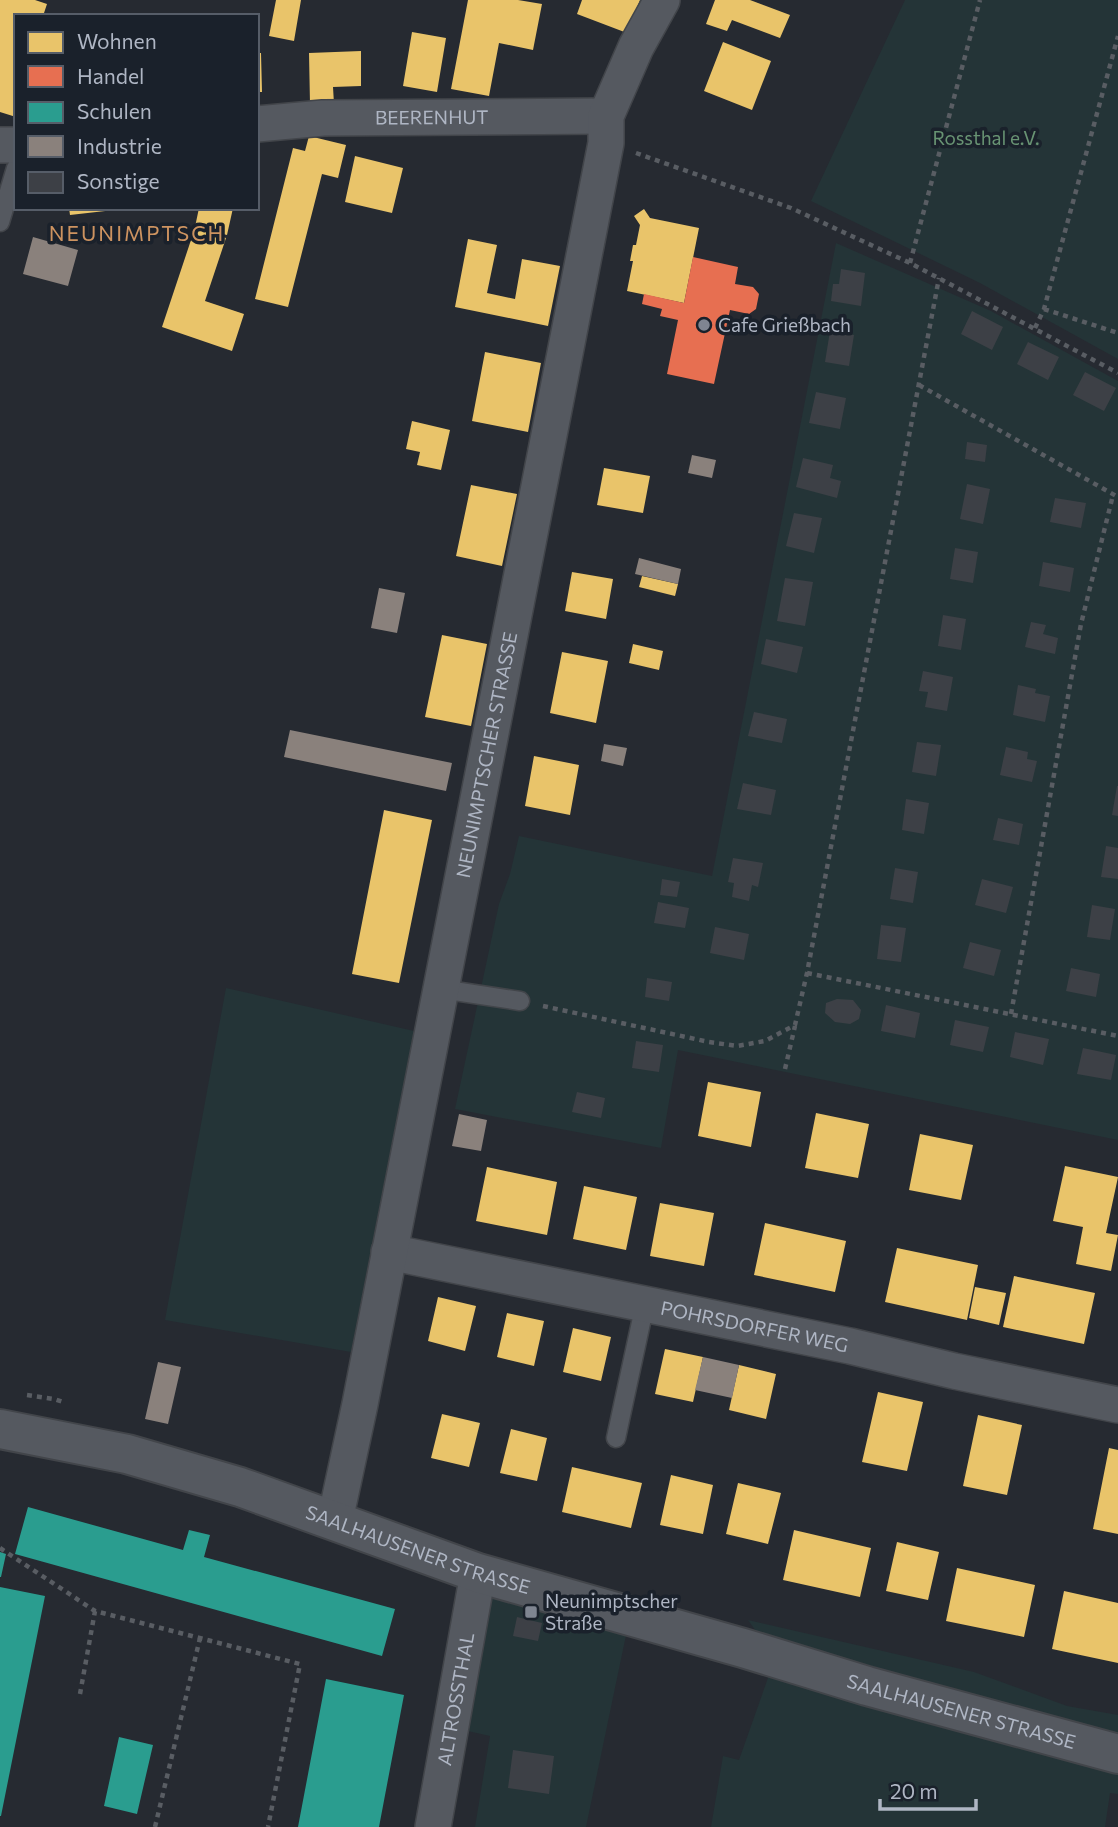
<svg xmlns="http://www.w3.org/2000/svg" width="1118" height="1827" viewBox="0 0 1118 1827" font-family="Commissioner,sans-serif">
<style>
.green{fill:#243437}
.homes{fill:#e9c46a}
.shops{fill:#e76f51}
.schools{fill:#2a9d8f}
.industry{fill:#8a817c}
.building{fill:#3d4046}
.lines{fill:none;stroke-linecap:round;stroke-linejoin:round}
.service-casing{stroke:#42454a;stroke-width:21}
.minor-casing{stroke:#42454a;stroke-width:38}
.tertiary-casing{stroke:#42454a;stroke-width:42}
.path{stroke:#595d63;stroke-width:4.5;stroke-dasharray:5 5;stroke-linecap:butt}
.service{stroke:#555960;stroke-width:18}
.minor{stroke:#555960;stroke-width:35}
.tertiary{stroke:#555960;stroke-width:38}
.poi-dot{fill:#7f8591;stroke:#1a212b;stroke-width:2.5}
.labels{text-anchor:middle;stroke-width:7;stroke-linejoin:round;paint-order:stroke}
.street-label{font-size:19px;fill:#afb6c4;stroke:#1a212b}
.park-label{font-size:19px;fill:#689373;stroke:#1a212b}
.poi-label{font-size:19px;fill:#afb6c4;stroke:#1a212b;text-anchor:start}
.neighbourhood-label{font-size:21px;letter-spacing:2px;fill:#cd9360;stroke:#1a212b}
</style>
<rect width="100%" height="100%" fill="#262a31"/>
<!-- green -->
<path class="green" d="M905,0H1118V359L980,283L811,201Z
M836,243L991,311L1118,381V1140L678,1050L661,1148L455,1109L499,904L510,874L519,836L712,876Z
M226,988L414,1031L351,1352L165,1320Z
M478,1573L630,1616L586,1827H475L490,1736L450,1727Z
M748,1620L974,1672L1067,1706L1118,1715V1794L1110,1793L1105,1827H711L723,1756L739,1760L775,1658Z"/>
<!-- homes -->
<path class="homes" d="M0,0H35L47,4L43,16H16V117L0,112Z
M276,0H301L294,41L269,36Z
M468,0H518L542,4L533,50L499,43L489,96L451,89Z
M582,0H640L627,33L577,14Z
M715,0H750L790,15L780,38L732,20L727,31L706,24Z
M412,32L446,38L437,92L403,86Z
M723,42L771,61L752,110L704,91Z
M361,51V86L333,87L334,104H310L309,53Z
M257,53H261L262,92H257Z
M309,136L346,145L338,178L322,174L288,307L255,299L293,148L305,151Z
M355,156L403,168L392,213L345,202Z
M69,208H113L114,210L70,215Z
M199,208H233L227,235L195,227Z
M644,209L650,218L699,228L684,303L627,291L633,261H630L633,245H636L640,225L634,216Z
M195,228L226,238L205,301L244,314L232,351L162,327Z
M468,239L497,245L487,293L515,299L522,259L560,266L548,326L455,307Z
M485,352L541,363L528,432L472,421Z
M412,421L450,430L441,470L417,465L420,452L406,449Z
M604,468L650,476L643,513L597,505Z
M471,485L517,494L502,566L456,556Z
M572,572L613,579L606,619L565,611Z
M642,576L678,584L675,596L639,587Z
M442,635L487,644L471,726L425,717Z
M633,644L663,651L659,670L629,663Z
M562,652L608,661L596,723L550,713Z
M534,756L579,765L570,815L525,806Z
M384,810L432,820L399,983L352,974Z
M708,1082L761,1092L751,1147L698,1136Z
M816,1113L869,1124L858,1178L805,1168Z
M920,1134L973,1145L961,1200L909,1190Z
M1065,1166L1118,1177L1106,1233L1118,1235L1111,1271L1076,1264L1083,1227L1053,1221Z
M487,1167L557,1182L547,1235L476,1221Z
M584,1186L637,1197L626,1250L573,1239Z
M660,1203L714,1213L704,1266L650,1256Z
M765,1223L846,1241L835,1292L754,1275Z
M897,1248L978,1265L967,1320L885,1302Z
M1014,1276L1095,1293L1084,1344L1003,1327Z
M975,1287L1006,1293L999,1325L969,1318Z
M438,1297L476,1306L465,1351L428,1341Z
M507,1313L544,1321L534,1366L497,1357Z
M573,1328L611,1337L601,1381L563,1372Z
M665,1349L703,1357L693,1402L655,1394Z
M739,1365L776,1374L766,1419L729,1410Z
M878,1392L923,1402L907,1471L862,1462Z
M442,1414L480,1423L469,1467L431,1458Z
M978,1415L1022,1425L1007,1495L963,1486Z
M511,1429L547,1438L537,1481L500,1473Z
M1109,1448L1118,1450V1534L1093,1529Z
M572,1467L642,1483L631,1528L562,1512Z
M671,1475L713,1485L703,1534L660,1525Z
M738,1483L781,1493L768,1544L726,1534Z
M794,1530L871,1548L860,1597L783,1580Z
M897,1542L939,1552L928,1600L886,1591Z
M957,1568L1035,1585L1024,1637L946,1621Z
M1064,1591L1118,1603V1663L1052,1649Z"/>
<!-- shops -->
<path class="shops" d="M693,257L738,267L735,284L753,287L759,294L756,309L749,314L730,310L714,384L667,374L678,320L660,316L662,309L642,304L644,294L684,303Z"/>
<!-- schools -->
<path class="schools" d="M28,1507L183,1550L189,1530L210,1535L204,1557L395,1609L382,1656L15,1554Z
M0,1552L6,1554L1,1577H0Z
M0,1587L45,1596L1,1816H0Z
M326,1679L404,1695L379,1827H298Z
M119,1737L153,1745L137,1814L104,1806Z"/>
<!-- industry -->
<path class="industry" d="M33,237L78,250L68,286L23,274Z
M692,455L716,460L712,478L688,473Z
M639,558L681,569L678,584L635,574Z
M379,588L405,593L397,633L371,628Z
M290,730L452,763L446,791L284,757Z
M604,744L627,748L623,766L601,761Z
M459,1114L487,1120L481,1151L452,1146Z
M703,1357L739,1365L732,1398L695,1390Z
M158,1362L181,1367L168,1424L145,1419Z"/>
<!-- building -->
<path class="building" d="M841,269L865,273L861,306L831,301L833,284H839Z
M972,311L1003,327L992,350L961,334Z
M830,331L854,335L849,366L825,362Z
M1028,342L1059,357L1048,380L1017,364Z
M1085,372L1116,388L1104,411L1073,395Z
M816,392L846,398L840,429L809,423Z
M967,442L987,445L985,462L965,459Z
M803,458L833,465L830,478L841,481L837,498L796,487Z
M967,484L990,489L983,524L960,519Z
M1055,498L1086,503L1081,528L1050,522Z
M794,513L822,518L814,553L786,546Z
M955,548L978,552L973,583L950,579Z
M1043,562L1074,568L1070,592L1039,586Z
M785,578L813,582L805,626L777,621Z
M943,615L966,619L961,650L938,646Z
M1031,622L1046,625L1043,634L1058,638L1055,654L1025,647Z
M766,639L803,647L797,673L761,664Z
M923,671L953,677L947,711L925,707L928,692L919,691Z
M1018,685L1036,689L1035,693L1050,696L1045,722L1013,715Z
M754,712L787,719L782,743L748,736Z
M917,742L941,745L936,776L912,772Z
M1006,747L1028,752L1027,759L1037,761L1032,782L1000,775Z
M743,783L776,790L771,815L737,809Z
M1117,786H1118V816L1112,815Z
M906,799L929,803L924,834L902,830Z
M998,818L1023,824L1019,845L993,840Z
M1106,846L1118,848V879L1101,877Z
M733,858L763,863L758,887L752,885L749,901L732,897L734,883L728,882Z
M895,868L918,872L913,903L890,899Z
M662,879L680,882L677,897L660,895Z
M982,879L1013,887L1006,913L975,905Z
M658,902L689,908L685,928L654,923Z
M1092,905L1115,909L1110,940L1087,937Z
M881,925L906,928L901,962L877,959Z
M715,927L749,934L744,960L710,953Z
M970,942L1001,950L994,976L963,968Z
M1071,968L1100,974L1096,997L1066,991Z
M647,978L672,982L669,1001L645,997Z
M837,999L853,1000L861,1010L859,1019L850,1024L835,1022L825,1013L826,1003Z
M886,1005L920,1013L915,1038L881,1031Z
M955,1020L989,1027L983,1052L950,1045Z
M1015,1032L1049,1039L1043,1065L1010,1057Z
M636,1041L663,1045L659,1072L632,1068Z
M1083,1048L1116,1055L1111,1080L1077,1074Z
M577,1092L605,1098L601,1118L572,1112Z
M517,1617L542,1623L538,1641L513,1636Z
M513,1750L554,1756L549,1794L508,1788Z"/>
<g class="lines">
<defs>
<path id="service" d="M0,222L16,168
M441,989L520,1001
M616,1438L645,1304"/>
<g id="minor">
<path id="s1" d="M257,124L323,118L606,116"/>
<path d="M0,145H16"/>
<path id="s2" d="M389,1252L850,1346L954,1371L1118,1405"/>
<path id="s3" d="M335,1520L360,1404L606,143V116L636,47L662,0"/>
<path id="s4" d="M433,1827L478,1573"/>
</g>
<g id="tertiary">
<path id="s5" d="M0,1429L127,1454L240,1487L478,1573L743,1648L867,1686L1118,1754"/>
</g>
</defs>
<!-- service casing -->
<use href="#service" class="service-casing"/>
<!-- minor casing -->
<use href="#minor" class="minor-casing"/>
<!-- tertiary casing -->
<use href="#tertiary" class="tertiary-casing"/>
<!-- path -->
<path class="path" d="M636,153L791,208L910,263L1118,373
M910,263L980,0
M1044,309L1118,333
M1035,328L1044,309L1118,36
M919,385L1118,497
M807,973L1118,1036
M543,1006L709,1042L737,1046L765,1041L795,1025L807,973L939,278
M1011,1014L1081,624L1113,495
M785,1069L795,1026
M27,1395L54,1399L66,1403
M0,1548L95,1611L300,1664L268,1827
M80,1694L95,1611
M155,1827L200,1638"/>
<!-- service -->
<use href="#service" class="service"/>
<!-- minor -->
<use href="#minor" class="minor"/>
<!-- tertiary -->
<use href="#tertiary" class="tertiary"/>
</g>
<!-- markers -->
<g class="poi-dot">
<circle cx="704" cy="325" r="7"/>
<rect x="524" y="1605" width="14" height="14" rx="3.5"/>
</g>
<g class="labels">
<!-- street labels -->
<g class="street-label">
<text dy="7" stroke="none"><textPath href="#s1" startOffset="175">BEERENHUT</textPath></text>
<text dy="7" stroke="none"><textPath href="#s3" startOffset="780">NEUNIMPTSCHER STRASSE</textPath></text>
<text dy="7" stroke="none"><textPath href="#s2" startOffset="373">POHRSDORFER WEG</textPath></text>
<text dy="7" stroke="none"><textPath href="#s5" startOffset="436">SAALHAUSENER STRASSE</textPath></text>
<text dy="7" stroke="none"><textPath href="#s4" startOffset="130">ALTROSSTHAL</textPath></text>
<text dy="7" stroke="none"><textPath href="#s5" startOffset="1003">SAALHAUSENER STRASSE</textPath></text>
</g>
<!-- park labels -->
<g class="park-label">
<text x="986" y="145">Rossthal e.V.</text>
</g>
<!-- poi labels -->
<g class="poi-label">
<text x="718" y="332">Cafe Grießbach</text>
<text x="545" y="1608">Neunimptscher<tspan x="545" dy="22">Straße</tspan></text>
</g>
<!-- neighbourhood labels -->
<g class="neighbourhood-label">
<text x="137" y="241">NEUNIMPTSCH</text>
</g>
</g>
<!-- legend -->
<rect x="14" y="14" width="245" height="196" fill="#1a212b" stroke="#565d68" stroke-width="2"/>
<rect x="28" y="32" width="35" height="21" fill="#e9c46a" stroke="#565d68" stroke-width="2"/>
<text x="77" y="49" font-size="21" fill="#afb6c4">Wohnen</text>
<rect x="28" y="66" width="35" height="21" fill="#e76f51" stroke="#565d68" stroke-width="2"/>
<text x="77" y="84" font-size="21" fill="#afb6c4">Handel</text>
<rect x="28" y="102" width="35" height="21" fill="#2a9d8f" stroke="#565d68" stroke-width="2"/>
<text x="77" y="119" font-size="21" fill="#afb6c4">Schulen</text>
<rect x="28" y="136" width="35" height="21" fill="#8a817c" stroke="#565d68" stroke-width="2"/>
<text x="77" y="154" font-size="21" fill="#afb6c4">Industrie</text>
<rect x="28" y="172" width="35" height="21" fill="#3d4046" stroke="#565d68" stroke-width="2"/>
<text x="77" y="189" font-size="21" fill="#afb6c4">Sonstige</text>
<!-- scale -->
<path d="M880 1799v10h96v-10" fill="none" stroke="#afb6c4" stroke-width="3.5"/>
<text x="890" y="1799" font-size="21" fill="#afb6c4" stroke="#1a212b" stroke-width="5" paint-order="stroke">20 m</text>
</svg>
